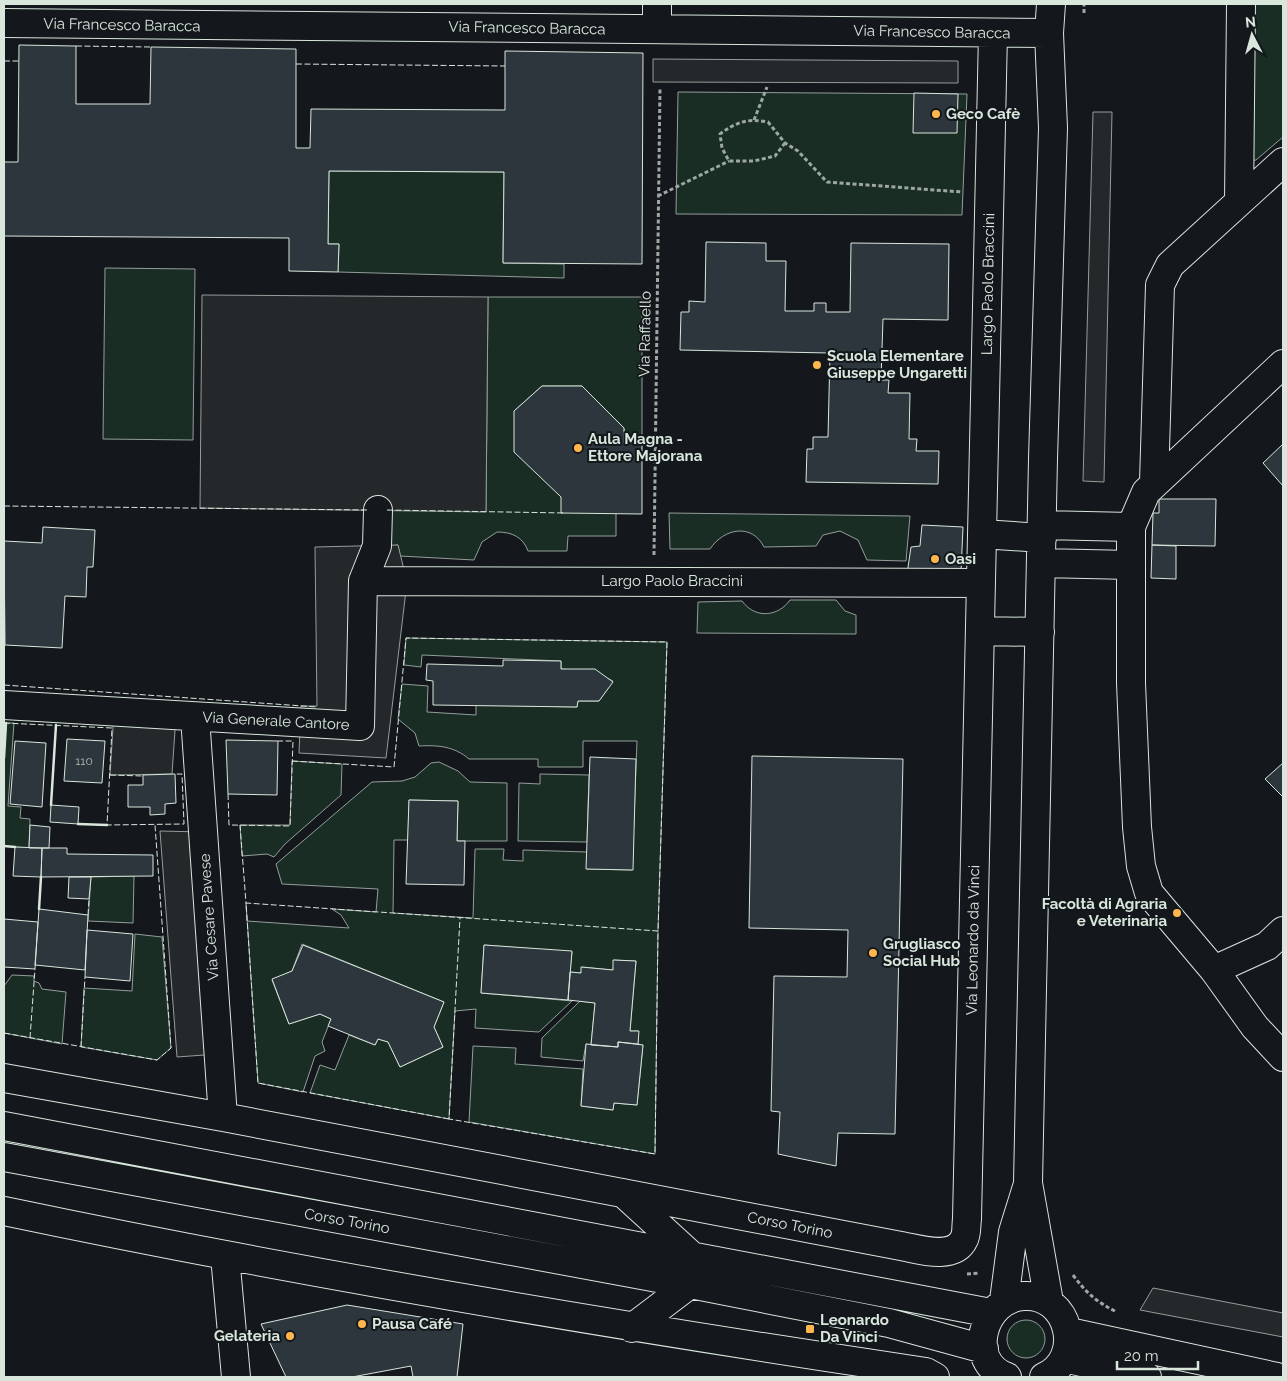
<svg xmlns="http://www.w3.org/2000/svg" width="1287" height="1381" viewBox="0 0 1287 1381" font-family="Raleway,sans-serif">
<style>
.green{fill:#1a2d24;stroke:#939e99}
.parking{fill:#24282b;stroke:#939e99}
.building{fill:#2c363c;stroke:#d8e6dc}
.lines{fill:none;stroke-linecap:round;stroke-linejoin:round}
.minor-casing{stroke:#d8e6dc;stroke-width:30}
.path{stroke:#9da8a2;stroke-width:3;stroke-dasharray:4 2.5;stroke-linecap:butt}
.minor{stroke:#14181c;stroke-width:28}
.fence{stroke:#d8e6dc;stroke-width:1;stroke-dasharray:6 2.5;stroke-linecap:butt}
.wall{stroke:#d8e6dc;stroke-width:2.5}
.poi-dot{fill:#ffb74d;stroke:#14181c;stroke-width:2}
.labels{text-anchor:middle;stroke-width:4;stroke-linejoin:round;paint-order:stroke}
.number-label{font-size:12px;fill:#adbab4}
.street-label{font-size:15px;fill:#d8e6dc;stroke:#14181c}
.poi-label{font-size:15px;font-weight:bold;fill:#d8e6dc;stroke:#14181c;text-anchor:start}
</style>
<rect width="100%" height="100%" fill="#14181c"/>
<!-- green -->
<path class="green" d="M1245,4H1283V137L1256,160L1243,162Z
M678,92L967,94L962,215L676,214Z
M329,171L504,172L503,263L564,264V278L338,272L339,244H328Z
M105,268L195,269L193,440L103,439Z
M488,297H642V443H624V428L582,386H542L514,411L616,513V536H568L567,551H528C523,537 512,532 497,532L482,542L474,560L400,556L398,545L389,546L390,510L486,511Z
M669,513L910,516L906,561L867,560L858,540L840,531L823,535L816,546L764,547C752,523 724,528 710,549H670Z
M790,600H836L845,611L856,615V634L697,633L698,602L742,601C755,619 778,617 790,600Z
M406,638L667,642L658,931L655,1154L469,1122L473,1046L516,1048L515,1064L583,1069L581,1106L613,1110L614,1103L637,1105L643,1045L638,1044V1031H630L636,961L614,960L613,970L582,967L581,973L570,972L572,952L484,945L481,993L572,1001L539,1032L475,1028L476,1009L455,1011L449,1119L310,1093L320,1065L335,1070L349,1035L375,1045L378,1039L388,1042L400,1067L443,1047L434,1027L444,1002L302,944L292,971L272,980L289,1024L320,1014L331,1019L322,1042L325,1051L315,1056L303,1092L258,1083L246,903L247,921L349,928L341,915L332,909L376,912L378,889L282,884L276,864L372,782L402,781L415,777L431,763L439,762L458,771L470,782L507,783V841H457L458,801L409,800L408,840H394L393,913L473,918L475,849H504L503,860L523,861V850L587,852V869L632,870L637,741H583V767H538V759H469C454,746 437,745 419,746L415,733L398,719L402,684L428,686L427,712L476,715V705L577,707L578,701H599L613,681L595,672L561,669V661L422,655L421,667L404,665Z
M6,723H14L8,806L21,807L20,818L30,819L29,848L4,846V758Z
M292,761L342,764L341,795L285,844L274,857L267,854L242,856L240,825H290Z
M540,774L589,775L587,842L518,841L519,783L540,784Z
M134,876L133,923L88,921L91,877Z
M135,934L162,937L171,1048L157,1060L81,1047L84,988L132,991Z
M12,975L34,976V981L39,983L42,989L66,992L62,1044L4,1033V986Z
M580,1001L595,1003L591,1045L586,1044L583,1061L541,1057L542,1038Z
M1007 1339a19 19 0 1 1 38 0a19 19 0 1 1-38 0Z"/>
<!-- parking -->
<path class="parking" d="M653,59L958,61V83L653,82Z
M1093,112H1112L1104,482L1083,481Z
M202,295L488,297L486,512L200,508Z
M398,545L407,582L386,758L299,753L301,706H317L315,547Z
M114,712L176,716L172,774L110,775Z
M160,831L203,832L218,1054L177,1057Z
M1153,1288L1283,1313V1337L1140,1310Z"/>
<!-- building -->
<path class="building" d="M19,45L76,46V104H150L151,47L296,49V148H310L311,109L505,110V51L643,53L642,264L503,263L504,172L329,171L328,244H339L338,272L289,271V238L4,236V162H18Z
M914,93L958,94L957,133H913Z
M706,242L766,243V261H786L785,311H814V303H826V312H850L851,243L949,244L948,320L883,319L881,380H889L888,393H910L909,439H917L916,451H939L938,484L806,482L807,449H813V437H828L830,353L680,350L681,312H689V301L705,302Z
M542,386H582L624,428V443H642V514L561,513V497L514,452V411Z
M1283,444V486L1263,463Z
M1159,499H1216L1215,546L1152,545L1153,513H1159Z
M922,525L963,527L961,572L907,574L911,547L920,546Z
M43,527L95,530L93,567H87L86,597L65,596L62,648L5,645L4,541L42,543Z
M1152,545L1176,546V579L1151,578Z
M503,660L561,661V669H595L613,682L599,701H578L577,707L433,705V681L426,680L427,664L503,666Z
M67,739L105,741L102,783L64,781Z
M226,740L278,741L277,795L228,794Z
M15,741L46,743L42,807L10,804Z
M752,756L903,759L895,1134L838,1133L836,1166L778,1154L780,1112L771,1111L774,976L847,977L848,930L749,928Z
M590,757L636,759L633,870L586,869Z
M1283,763V797L1265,779Z
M175,774L176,803L165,804V814L150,815V807H128V785H143V775Z
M409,800L458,801L457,841H465L464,885L406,884Z
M51,805L79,807L78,824L50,822Z
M30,825L50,827L49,848H29Z
M15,847L42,848L41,877L13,876Z
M42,848H67V854L153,855V876L41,877Z
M69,877H91L89,899L68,898Z
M39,909L88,915L85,970L35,965Z
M4,919L38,922L35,969L4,967Z
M87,930L133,934L130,981L85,977Z
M303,945L444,1002L434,1027L443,1047L400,1067L388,1042L378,1039L375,1045L328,1026L331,1019L320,1014L289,1024L272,979L292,971Z
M484,945L572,951L568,1000L481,993Z
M613,960L636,961L630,1031H639L638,1044L618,1042V1047L591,1045L595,1003L568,1000L570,972L581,973V967L613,970Z
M618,1042L643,1045L637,1105L614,1103L613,1110L581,1106L586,1044L618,1047Z
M347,1305L463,1324L457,1377H413L411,1366L352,1377H286L261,1324Z"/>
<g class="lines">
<defs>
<path id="minor" d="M657,4V29
M4,23L1049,33
M1239,202L1241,4
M1283,364L1146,492L1131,527V683L1137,827L1141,866L1149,893L1214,970L1255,1027L1283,1057
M1154,482L1160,285L1170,265L1283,162
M1042,525L1131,527
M982,534L1042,538
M1041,563L1131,565
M363,581L981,583
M980,631L1040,632
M4,705L360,726L363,581L377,546L378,510
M195,717L223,1117
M1214,970L1267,946L1283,931
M4,1078L223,1117L901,1246C918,1249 954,1261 964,1239C967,1234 966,1225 967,1219L993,33
M4,1126L991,1313
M4,1157L690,1284L889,1323L984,1349
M623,1193L692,1256
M4,1211C309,1275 617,1326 926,1372L935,1377
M225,1256L236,1377
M1004,1301L1013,1232L1027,1187
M1049,1302L1028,1183L1043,459L1053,128L1049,33L1051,4
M632,1328L690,1284
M1069,1332L1277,1377
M1064,1358L1147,1377
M1007,1377C965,1362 982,1298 1024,1296C1069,1293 1086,1358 1044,1377"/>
</defs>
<!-- minor casing -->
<use href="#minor" class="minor-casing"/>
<!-- path -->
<path class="path" d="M1084,13V4
M754,120L767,87
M785,143L775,156L754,161H729L722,148L720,134C736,122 748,118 768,122L785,143L798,151L827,182L962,192
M658,196L729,161
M654,555L660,87
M967,1274L980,1273
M1073,1275C1086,1293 1098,1303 1117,1312"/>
<!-- minor -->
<use href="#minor" class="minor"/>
<!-- fence -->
<path class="fence" d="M76,46L151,47
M4,61H19
M296,64L505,66
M4,506L367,510
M387,510L565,513
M4,685L317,707
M4,723L112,728L107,825L184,824L182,774H175
M292,761L394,767L406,638L667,642L658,931
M110,775L143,776
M228,794L229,825L290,826L293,741H278
M240,825L246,903
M88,915L89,899
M4,1033L157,1060L171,1048L155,825
M30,1038L35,969
M81,1047L85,977
M449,1119L258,1083L246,903L658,931L655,1154L449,1119L460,918"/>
<!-- wall -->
<path class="wall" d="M4,758L6,723
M51,805L56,725
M78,824L107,825
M4,846L15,847
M39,909L41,877"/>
</g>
<!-- markers -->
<g class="poi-dot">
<circle cx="936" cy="114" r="5"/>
<circle cx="817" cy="365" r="5"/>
<circle cx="578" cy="448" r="5"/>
<circle cx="935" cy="559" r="5"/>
<circle cx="1177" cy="913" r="5"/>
<circle cx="873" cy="953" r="5"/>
<circle cx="362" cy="1324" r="5"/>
<rect x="805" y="1324" width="10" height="10" rx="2.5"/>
<circle cx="290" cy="1336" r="5"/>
</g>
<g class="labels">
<!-- number labels -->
<g class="number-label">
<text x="84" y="765">110</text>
</g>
<!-- street labels -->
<g class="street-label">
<text transform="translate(122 25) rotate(1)" y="5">Via Francesco Baracca</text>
<text transform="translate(527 28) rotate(1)" y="5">Via Francesco Baracca</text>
<text transform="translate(932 32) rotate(1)" y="5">Via Francesco Baracca</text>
<text transform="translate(988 284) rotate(-89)" y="5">Largo Paolo Braccini</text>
<text transform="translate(645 334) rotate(-89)" y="5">Via Raffaello</text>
<text x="672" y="586">Largo Paolo Braccini</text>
<text transform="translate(276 721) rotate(3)" y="5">Via Generale Cantore</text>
<text transform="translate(209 917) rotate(-94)" y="5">Via Cesare Pavese</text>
<text transform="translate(973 940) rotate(-89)" y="5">Via Leonardo da Vinci</text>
<text transform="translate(347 1221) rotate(10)" y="5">Corso Torino</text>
<text transform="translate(790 1225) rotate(11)" y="5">Corso Torino</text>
</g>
<!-- poi labels -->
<g class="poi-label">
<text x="946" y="119">Geco Cafè</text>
<text x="827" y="361">Scuola Elementare<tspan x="827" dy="17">Giuseppe Ungaretti</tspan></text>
<text x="588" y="444">Aula Magna -<tspan x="588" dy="17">Ettore Majorana</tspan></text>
<text x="945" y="564">Oasi</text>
<text x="1167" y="909" text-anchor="end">Facoltà di Agraria<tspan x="1167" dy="17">e Veterinaria</tspan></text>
<text x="883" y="949">Grugliasco<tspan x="883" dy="17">Social Hub</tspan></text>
<text x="820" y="1325">Leonardo<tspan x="820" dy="17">Da Vinci</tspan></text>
<text x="372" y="1329">Pausa Café</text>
<text x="280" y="1341" text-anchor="end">Gelateria</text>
</g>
</g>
<!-- border -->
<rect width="1287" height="1381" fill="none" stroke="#d8e6dc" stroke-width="10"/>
<!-- north arrow -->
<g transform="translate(1252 35) rotate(354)" stroke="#14181c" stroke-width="4" paint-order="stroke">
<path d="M0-4L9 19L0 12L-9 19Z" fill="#d8e6dc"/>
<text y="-8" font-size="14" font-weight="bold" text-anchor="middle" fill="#d8e6dc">N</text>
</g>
<!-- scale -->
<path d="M1117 1361v8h81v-8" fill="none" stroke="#d8e6dc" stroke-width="2.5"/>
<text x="1124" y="1361" font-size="15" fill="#d8e6dc" stroke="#14181c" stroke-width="4" paint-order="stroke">20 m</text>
</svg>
